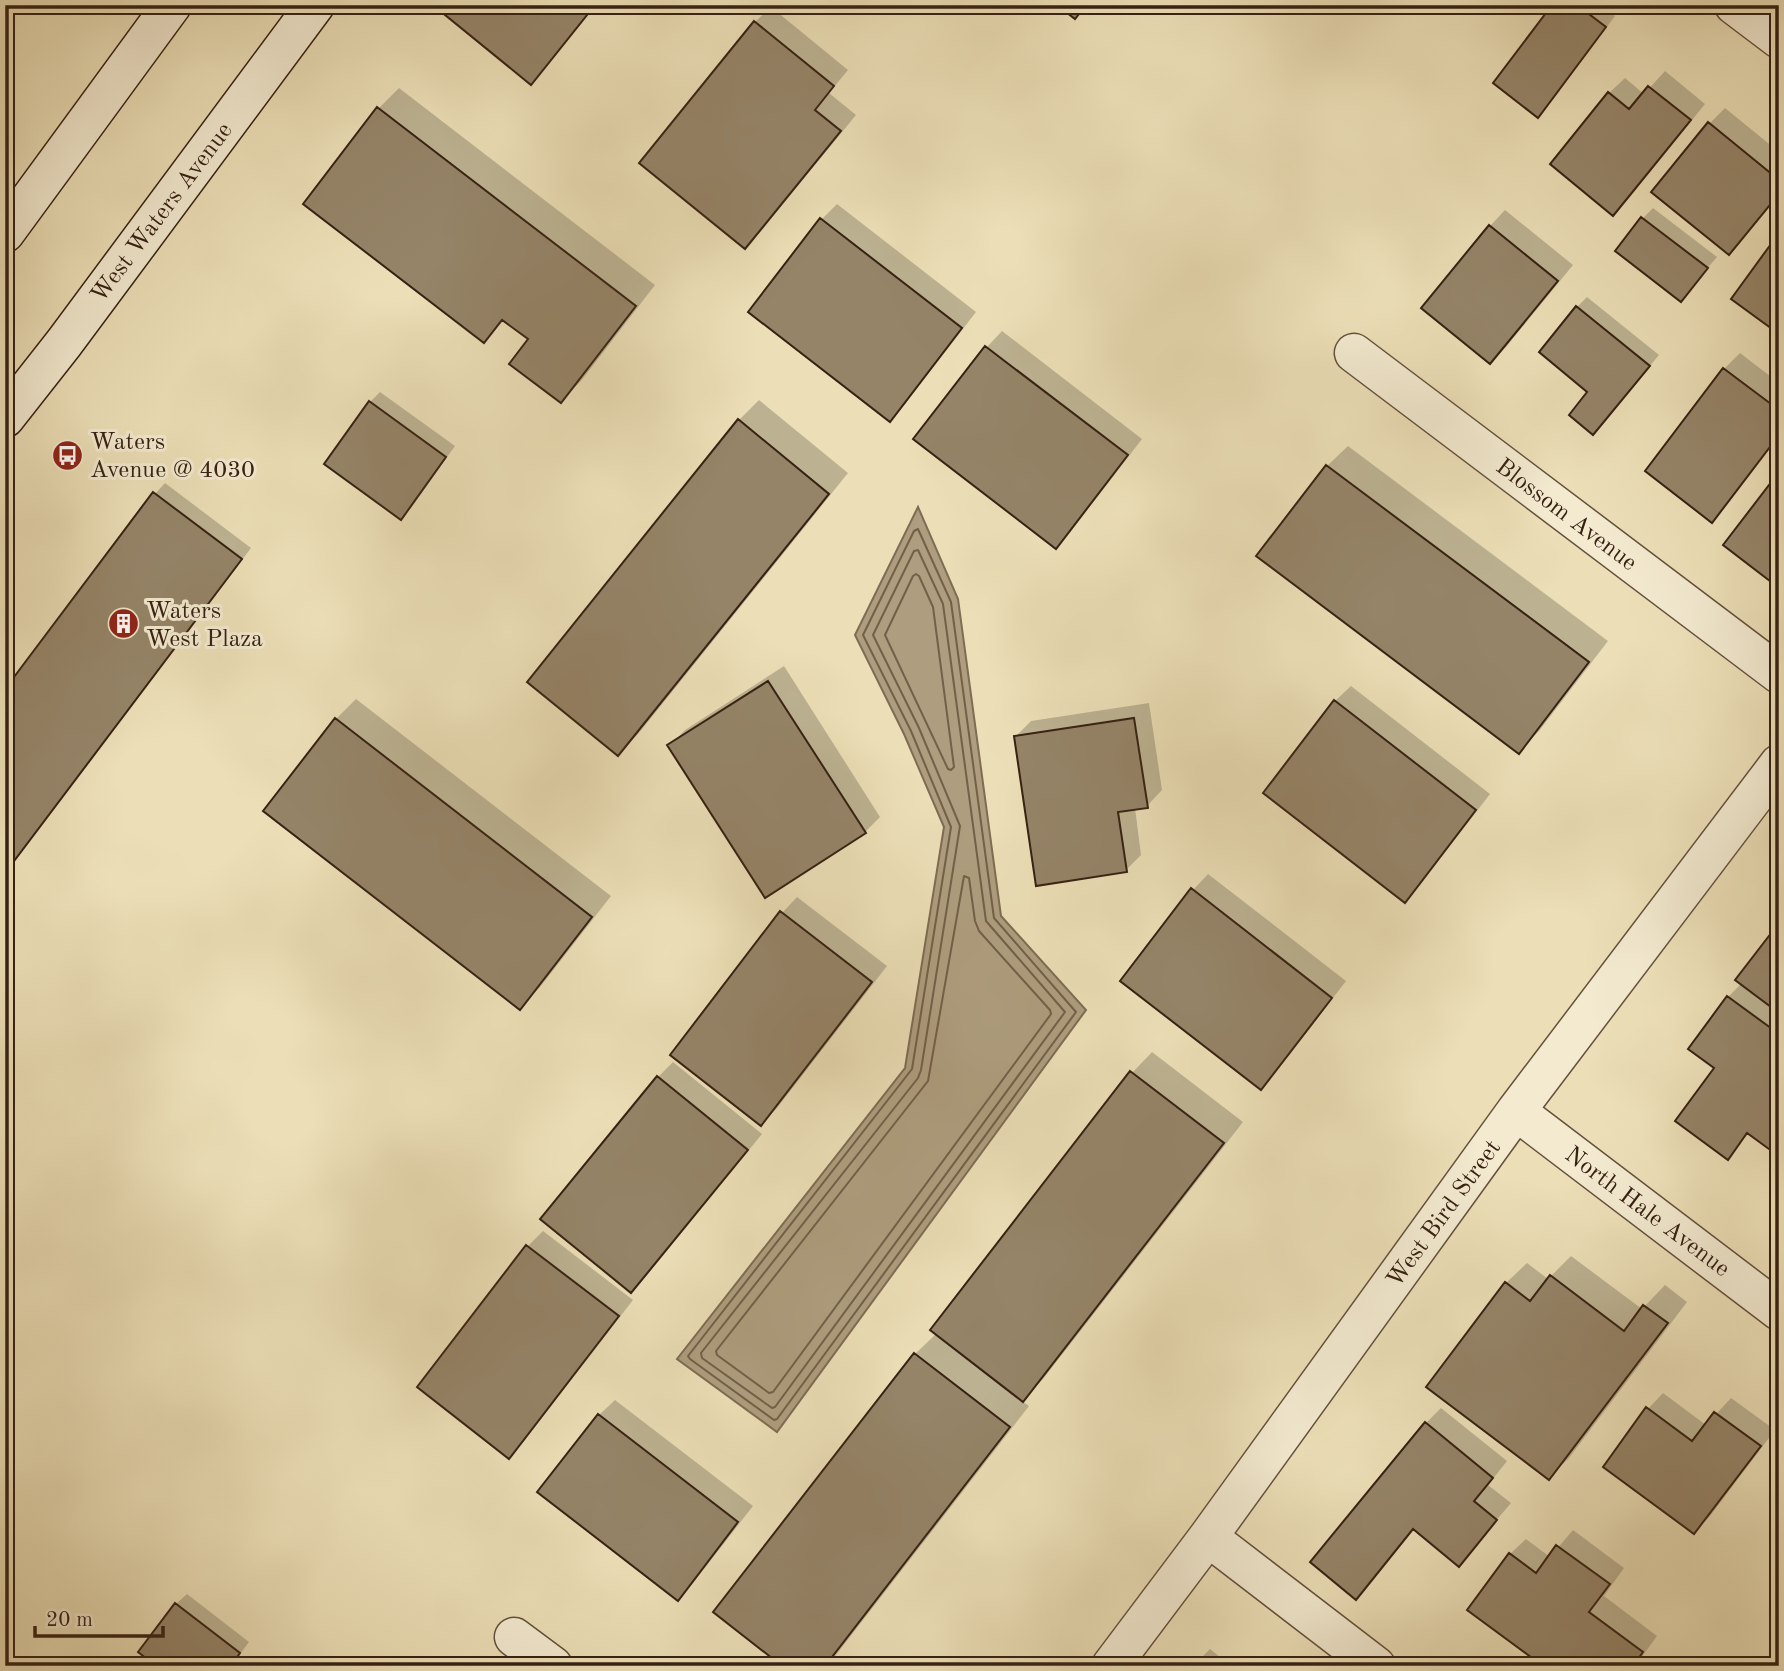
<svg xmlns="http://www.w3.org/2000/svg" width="1784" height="1671" viewBox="0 0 1784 1671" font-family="'Old Standard TT',serif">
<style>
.water{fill:#ae9e7f;stroke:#7e6c54;stroke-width:2}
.shadow{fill:#0003}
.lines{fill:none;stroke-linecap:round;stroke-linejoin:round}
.shore{stroke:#726049;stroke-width:2}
.building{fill:#958468;stroke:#362113;stroke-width:2}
.minor-casing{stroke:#64503c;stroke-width:41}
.secondary-casing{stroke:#362113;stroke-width:41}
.minor{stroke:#f3ead0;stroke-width:38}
.secondary{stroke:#f3ead0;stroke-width:38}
.labels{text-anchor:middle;stroke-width:6;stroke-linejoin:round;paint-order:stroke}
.street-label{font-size:24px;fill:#362113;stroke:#f3ead0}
.poi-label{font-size:24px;fill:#362113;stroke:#f3ead0;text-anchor:start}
</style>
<rect width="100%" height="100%" fill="#ecdfb7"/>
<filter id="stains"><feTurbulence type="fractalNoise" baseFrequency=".00286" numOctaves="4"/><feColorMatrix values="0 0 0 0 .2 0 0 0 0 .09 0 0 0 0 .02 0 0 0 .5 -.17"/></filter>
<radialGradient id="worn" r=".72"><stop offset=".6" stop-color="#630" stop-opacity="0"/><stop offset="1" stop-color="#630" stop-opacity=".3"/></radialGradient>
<!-- water -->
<path class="water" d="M918,507L958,599L1001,916L1086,1010L777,1432L677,1359L905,1068L944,827L904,734L855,635Z"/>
<!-- shadow -->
<path class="shadow" d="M445,5H596L546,67L531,82Z
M1554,5H1601L1615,16L1548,105L1538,115Z
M771,7L848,70L829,93L856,115L760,232L745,247L755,22Z
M1665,71L1705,104L1629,198L1613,213L1609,93L1625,78L1644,94Z
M399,88L655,285L581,381L561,401L531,339L505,319L484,341L305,204L379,108Z
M1725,108L1779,152V195L1729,253L1710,123Z
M837,204L976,312L905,404L889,420L821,220Z
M1653,208L1717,257L1681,299L1643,218Z
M1505,210L1573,265L1506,347L1490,362V226Z
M1587,297L1659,355L1603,422L1590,392L1577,307Z
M1002,331L1142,439L1071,531L1055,546L916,439L987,347Z
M1740,353L1779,383V437L1727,505L1712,521L1647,471L1724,369Z
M380,392L455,446L411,508L401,518L370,402Z
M759,400L848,473L638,734L618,754L739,420Z
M1348,446L1608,641L1539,731L1519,751L1258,555L1327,466Z
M165,483L251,548L5,873V692L155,494Z
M784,666L880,817L865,832L670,746L685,730Z
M1351,686L1490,794L1420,885L1404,901L1335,701Z
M356,699L611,896L540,987L520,1008L336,719Z
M1149,703L1162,790L1147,806L1135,808L1141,855L1126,870L1016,736L1031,721Z
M1208,874L1346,981L1276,1072L1261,1087L1193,890Z
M797,897L887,966L777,1108L761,1124L782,913Z
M1779,925V1144L1749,1133L1727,1157L1717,1068L1690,1048L1728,997L1742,983Z
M1152,1052L1243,1122L1043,1379L1022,1401L1029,1406L829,1664L784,1666L915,1354L937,1333L1132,1073Z
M673,1062L762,1134L647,1275L631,1291L658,1077Z
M543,1231L633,1300L524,1441L509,1456L528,1246Z
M1571,1256L1642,1309L1665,1285L1687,1302L1569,1458L1549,1478L1506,1283L1527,1263L1548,1279Z
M1663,1393L1706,1425L1731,1398L1775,1430L1710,1516L1694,1532L1648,1409Z
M615,1400L753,1506L693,1583L677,1598L599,1415Z
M1441,1408L1507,1461L1488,1485L1511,1503L1459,1564L1414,1529L1371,1582L1356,1598L1426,1423Z
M1573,1530L1624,1568L1604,1596L1657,1636L1635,1666H1546L1510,1554L1526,1539L1550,1557Z
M187,1594L249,1642L231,1666H159L176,1604Z
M1210,1649L1231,1666H1193Z"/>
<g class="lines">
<!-- shore -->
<path class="shore" d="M918,529L951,602L994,918L1076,1012L777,1419L774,1420L690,1359L688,1356L912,1069L951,827L911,731L863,635L914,531Z
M918,550L943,604L986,921L1065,1012L775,1407L772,1408L702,1358L701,1353L918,1078L921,1070L960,826L919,728L873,635L914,551Z
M916,574L919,576L933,607L954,767L951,770L948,769L885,635L913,576Z
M964,876L969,878L975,921L979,931L1050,1010L1051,1014L773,1392L769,1393L717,1355L716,1351L928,1081Z"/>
</g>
<!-- building -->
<path class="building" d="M443,5H595L531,85L439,10Z
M1057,5H1086L1075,19Z
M1444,5H1461L1455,13Z
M1552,5H1577L1606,27L1538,118L1493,83Z
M754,21L834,86L815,110L841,131L745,249L639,163Z
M1648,86L1691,120L1613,216L1550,164L1608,92L1629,109Z
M377,107L636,306L561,403L509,364L528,339L502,320L484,343L303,204Z
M1708,122L1779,180V194L1729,255L1651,192Z
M1641,217L1708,268L1681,302L1615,251Z
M820,218L962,328L890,422L748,312Z
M1489,225L1558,281L1490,364L1421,308Z
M1779,233V334L1731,299Z
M1576,306L1650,366L1593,435L1569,415L1587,392L1539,352Z
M985,346L1128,455L1056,549L913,439Z
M1723,368L1779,410V435L1712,523L1645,471Z
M369,401L446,457L401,520L324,464Z
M738,419L829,494L618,756L527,682Z
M1326,465L1589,662L1519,754L1256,556Z
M1779,472V588L1723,545Z
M153,492L242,559L5,873V689Z
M768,681L866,833L765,898L667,745Z
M1334,700L1476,810L1405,903L1263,793Z
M335,718L592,917L520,1010L263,811Z
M1134,718L1148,808L1118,812L1127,872L1036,886L1014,736Z
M1191,888L1332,998L1261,1090L1120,981Z
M780,911L872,982L761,1126L670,1055Z
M1779,923V1013L1735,980Z
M1727,996L1779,1034V1145L1773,1152L1747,1133L1728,1160L1675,1121L1714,1068L1688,1049Z
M1130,1071L1224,1143L1023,1402L930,1330Z
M657,1076L748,1150L631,1293L540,1219Z
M526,1245L619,1316L509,1459L417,1387Z
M1550,1275L1624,1331L1643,1305L1668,1323L1549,1480L1426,1387L1505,1282L1530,1301Z
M914,1353L1010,1427L825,1666H782L713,1612Z
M1646,1407L1692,1441L1714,1412L1761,1446L1694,1534L1603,1467Z
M598,1414L738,1522L678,1601L537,1492Z
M1425,1422L1493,1478L1474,1501L1497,1520L1459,1567L1413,1529L1356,1600L1310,1562Z
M1556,1545L1610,1584L1589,1612L1643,1652L1633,1666H1543L1467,1610L1509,1553L1536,1573Z
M175,1603L240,1653L231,1666H156L138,1652Z"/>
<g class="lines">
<defs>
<path id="minor" d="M1734,5L1779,39
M1354,353L1779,674
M1516,1111L1779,1311
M1208,1537L1376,1666
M514,1637L553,1666
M1111,1666L1208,1537L1516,1111L1779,764"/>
<path id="secondary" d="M5,233L172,5
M5,418L64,343L315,5"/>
</defs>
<!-- minor casing -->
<use href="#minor" class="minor-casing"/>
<!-- secondary casing -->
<use href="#secondary" class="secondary-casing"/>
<!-- minor -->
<use href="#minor" class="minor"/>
<!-- secondary -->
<use href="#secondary" class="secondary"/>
</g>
<!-- icons -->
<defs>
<symbol id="bus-disc" viewBox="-11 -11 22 22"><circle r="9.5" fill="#8f2418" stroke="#f3ead0"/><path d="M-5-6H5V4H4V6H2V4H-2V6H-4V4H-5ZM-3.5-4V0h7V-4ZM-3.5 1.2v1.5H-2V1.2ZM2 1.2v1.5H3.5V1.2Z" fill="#fff"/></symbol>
<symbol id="building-disc" viewBox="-11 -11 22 22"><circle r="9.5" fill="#8f2418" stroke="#f3ead0"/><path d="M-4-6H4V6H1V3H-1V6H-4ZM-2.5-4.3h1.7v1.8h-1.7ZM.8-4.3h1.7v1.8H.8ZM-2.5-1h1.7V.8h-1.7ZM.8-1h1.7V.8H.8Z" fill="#fff"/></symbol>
</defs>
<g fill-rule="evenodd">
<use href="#bus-disc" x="50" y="438" width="35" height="35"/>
<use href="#building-disc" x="106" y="606" width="35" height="35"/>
</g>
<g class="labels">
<!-- street labels -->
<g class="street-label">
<text transform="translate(161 212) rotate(-53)" y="8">West Waters Avenue</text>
<text transform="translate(1567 514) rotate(37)" y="8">Blossom Avenue</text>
<text transform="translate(1648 1211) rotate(37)" y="8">North Hale Avenue</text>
<text transform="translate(1443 1213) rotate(-54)" y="8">West Bird Street</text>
</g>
<!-- poi labels -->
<g class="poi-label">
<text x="90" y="449">Waters<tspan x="90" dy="28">Avenue @ 4030</tspan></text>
<text x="146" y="618">Waters<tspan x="146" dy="28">West Plaza</tspan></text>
</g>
</g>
<!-- margin -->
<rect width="1784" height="1671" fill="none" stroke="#ecdfb7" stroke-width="28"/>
<rect x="7" y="7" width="1770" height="1657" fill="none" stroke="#362113" stroke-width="3.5"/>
<rect x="14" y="14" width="1756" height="1643" fill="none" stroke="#362113" stroke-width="2"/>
<!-- scale -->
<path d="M35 1626v10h128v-10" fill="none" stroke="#362113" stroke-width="3.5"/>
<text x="46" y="1626" font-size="21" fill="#362113" stroke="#f3ead0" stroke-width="5" paint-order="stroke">20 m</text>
<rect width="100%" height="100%" filter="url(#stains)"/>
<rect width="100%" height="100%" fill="url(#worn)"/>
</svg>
